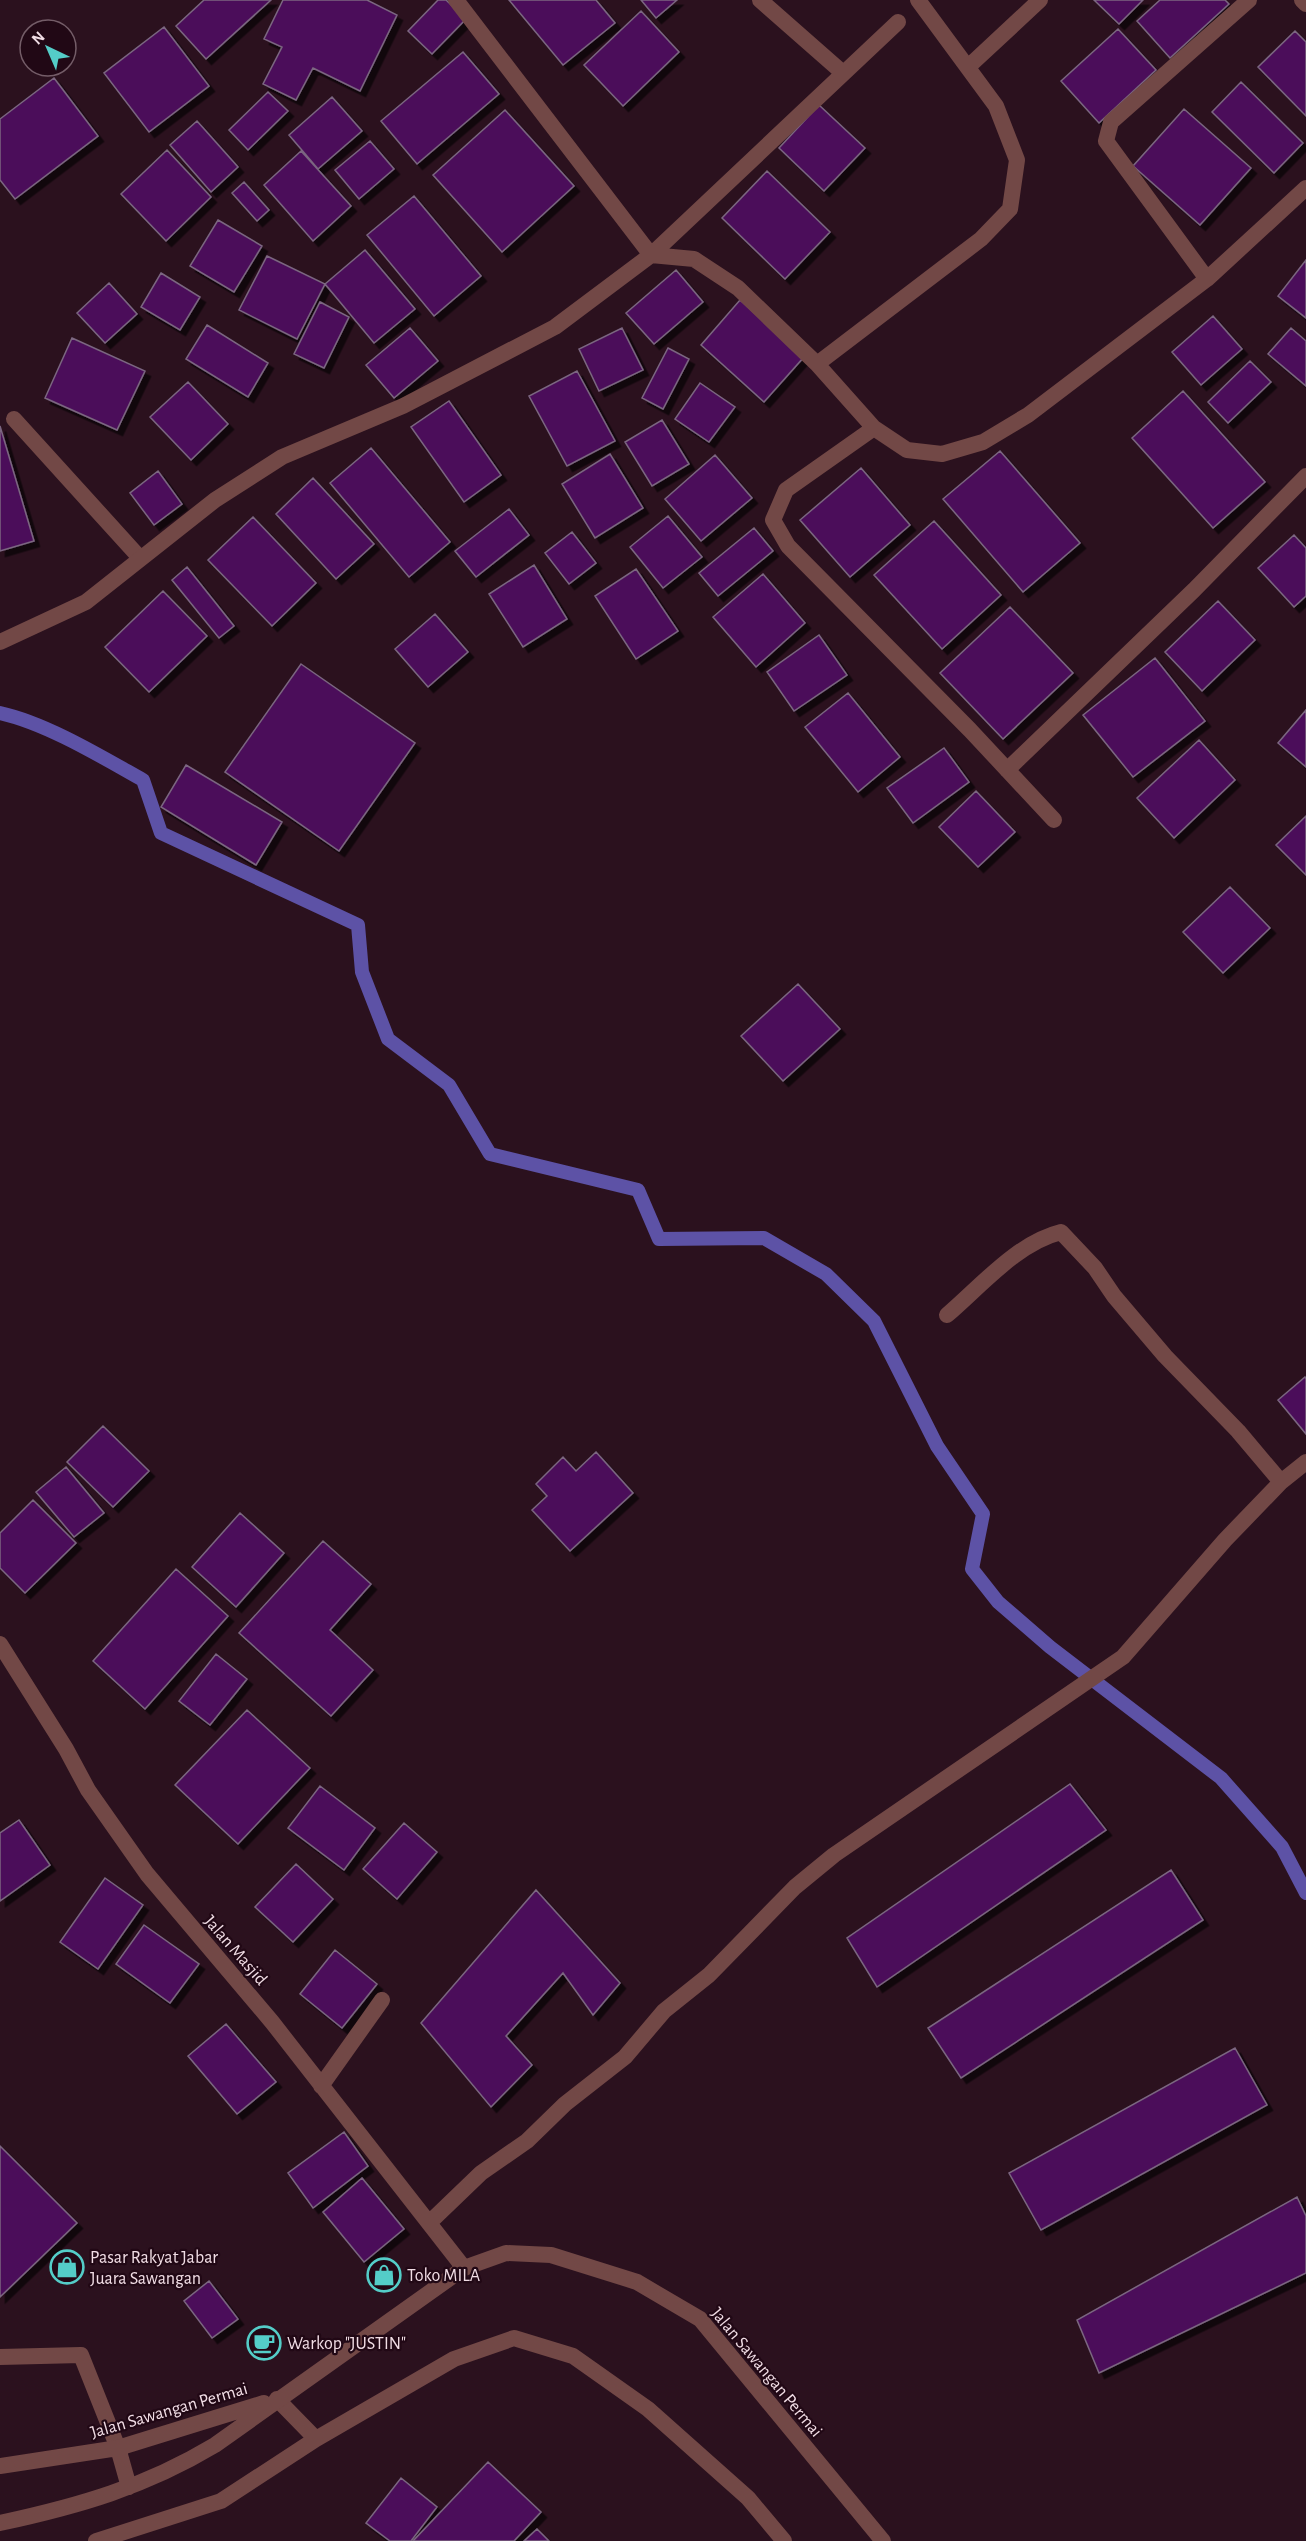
<svg xmlns="http://www.w3.org/2000/svg" width="1306" height="2541" viewBox="0 0 1306 2541" font-family="'Alegreya Sans',sans-serif">
<style>
.lines{fill:none;stroke-linecap:round;stroke-linejoin:round}
.stream{stroke:#5d52a6;stroke-width:14}
.building{fill:#4c115a;stroke:#7b6681;stroke-width:1.5;filter:url(#shadow)}
.service{stroke:#724846;stroke-width:16}
.minor{stroke:#724846;stroke-width:16}
.tertiary{stroke:#724846;stroke-width:16}
.labels{text-anchor:middle;stroke-width:4.5;stroke-linejoin:round;paint-order:stroke}
.street-label{font-size:18px;fill:#f1dde5;stroke:#210815}
.poi-label{font-size:18px;fill:#f1dde5;stroke:#210815;text-anchor:start}
</style>
<defs>
<filter id="shadow"><feDropShadow dx="5.5" dy="5.5" stdDeviation="0" flood-color="#0009"/></filter>
</defs>
<rect width="100%" height="100%" fill="#2b111e"/>
<g class="lines">
<!-- stream -->
<path class="stream" d="M0,713C46,723 102,757 143,780L161,833L358,925L362,972L388,1039L449,1085L490,1154L638,1190L659,1239L764,1238L826,1274L874,1321L937,1446L983,1514L972,1569L998,1602L1050,1647L1221,1778L1282,1847L1306,1893"/>
</g>
<!-- building -->
<path class="building" d="M204,0H271L206,59L176,26Z
M283,0H367L397,15L360,91L313,68L296,100L263,84L282,47L264,39Z
M438,0H446L466,19L432,54L408,31Z
M509,0H596L615,23L563,65Z
M641,0H677L656,18Z
M1094,0H1143L1119,24Z
M1160,0H1225L1229,4L1170,58L1137,21Z
M641,11L679,52L623,106L584,65Z
M164,27L209,86L149,132L104,73Z
M1118,29L1156,70L1099,123L1061,81Z
M1295,31L1306,42V116L1258,67Z
M463,52L499,94L417,164L381,121Z
M54,78L98,136L15,199L0,180V119Z
M1241,82L1303,143L1274,173L1212,112Z
M268,92L288,111L248,150L229,130Z
M332,97L362,131L318,169L289,135Z
M819,105L865,148L824,191L779,148Z
M1184,109L1251,168L1200,225L1133,166Z
M505,110L574,186L502,252L433,175Z
M197,121L238,167L211,192L170,145Z
M370,141L394,169L359,199L335,170Z
M167,150L211,197L166,241L121,194Z
M301,151L351,206L313,241L264,185Z
M767,171L830,232L785,279L722,218Z
M244,182L269,210L257,221L232,193Z
M414,196L481,276L434,316L367,235Z
M218,220L262,246L234,292L190,266Z
M365,250L415,309L374,343L325,284Z
M267,256L325,284L297,339L239,310Z
M1306,260V318L1278,296Z
M676,270L703,302L654,344L626,313Z
M161,273L200,297L180,330L141,307Z
M109,283L137,314L105,343L77,313Z
M740,300L804,357L764,402L701,345Z
M320,302L349,317L324,368L294,354Z
M1213,316L1242,349L1201,385L1172,352Z
M207,325L268,363L248,397L186,359Z
M410,328L438,361L394,398L366,365Z
M622,328L643,370L599,391L579,349Z
M1291,328L1306,341V386L1268,354Z
M72,338L145,371L117,430L45,398Z
M668,348L689,359L663,409L642,398Z
M1250,361L1271,382L1228,423L1208,402Z
M577,371L615,441L567,466L529,396Z
M188,382L228,424L191,460L150,417Z
M700,383L735,407L709,442L675,419Z
M1183,391L1265,482L1213,528L1132,438Z
M449,401L501,475L464,502L411,427Z
M662,420L689,464L652,486L625,442Z
M0,426L34,541L0,551Z
M371,448L450,542L409,577L330,483Z
M1000,451L1080,543L1023,592L943,499Z
M610,454L643,508L595,538L562,484Z
M715,455L752,498L701,541L665,499Z
M861,468L910,525L850,577L800,520Z
M158,471L182,504L154,525L130,493Z
M313,478L374,544L336,579L276,514Z
M509,509L529,535L476,577L455,551Z
M668,516L702,557L663,588L630,547Z
M253,517L316,583L272,626L208,560Z
M934,521L1001,595L942,649L874,575Z
M754,528L773,551L718,596L699,573Z
M572,532L596,563L569,584L545,553Z
M1294,535L1306,548V596L1294,607L1258,568Z
M534,565L567,619L523,647L489,594Z
M187,567L234,626L219,638L172,580Z
M636,569L678,631L636,659L595,596Z
M763,574L805,623L756,667L713,617Z
M163,591L207,636L149,692L105,647Z
M1218,601L1255,640L1202,691L1165,652Z
M1010,607L1073,673L1003,739L940,673Z
M435,614L468,652L428,687L395,649Z
M819,635L847,675L794,711L767,672Z
M1155,658L1205,721L1133,777L1083,715Z
M301,664L415,743L339,851L225,772Z
M848,693L900,757L858,792L805,727Z
M1306,710V767L1278,743Z
M1199,740L1235,780L1174,838L1137,798Z
M944,748L969,782L913,823L887,788Z
M186,765L282,822L256,865L161,807Z
M976,791L1015,832L978,867L939,827Z
M1306,816V875L1276,845Z
M1230,887L1270,928L1223,973L1183,932Z
M798,984L840,1029L783,1081L741,1036Z
M1305,1377L1306,1379V1434L1278,1400Z
M103,1426L149,1471L113,1507L67,1462Z
M596,1452L633,1493L570,1551L532,1510L547,1496L536,1484L563,1457L576,1471Z
M66,1467L104,1513L74,1537L36,1492Z
M33,1500L76,1543L25,1593L0,1568V1533Z
M240,1513L284,1553L236,1607L192,1567Z
M323,1541L371,1584L330,1630L373,1670L331,1716L239,1633Z
M176,1569L228,1616L145,1709L93,1661Z
M216,1654L247,1679L210,1725L179,1701Z
M247,1710L310,1768L238,1844L175,1785Z
M1070,1784L1106,1830L877,1987L847,1938Z
M320,1786L375,1828L344,1870L288,1828Z
M19,1820L50,1865L0,1901V1833Z
M404,1823L437,1852L397,1899L363,1869Z
M296,1864L333,1899L293,1942L255,1907Z
M1171,1870L1203,1920L961,2078L928,2028Z
M105,1878L143,1905L98,1969L60,1942Z
M536,1890L620,1983L593,2015L563,1973L506,2036L532,2065L491,2107L421,2023Z
M144,1925L199,1964L170,2003L116,1964Z
M335,1950L377,1984L342,2028L300,1994Z
M226,2024L276,2082L237,2114L188,2056Z
M1235,2048L1267,2105L1041,2230L1009,2173Z
M344,2132L368,2166L313,2208L288,2173Z
M0,2146L77,2223L0,2297Z
M362,2178L404,2229L364,2262L323,2212Z
M1297,2197L1306,2216V2273L1099,2373L1077,2320Z
M209,2281L238,2319L212,2338L184,2301Z
M488,2462L541,2512L514,2541H413Z
M401,2478L437,2507L411,2541H390L366,2523Z
M537,2529L549,2541H524Z"/>
<g class="lines">
<!-- service -->
<path class="service" d="M14,419L140,558
M0,2357L81,2355L118,2448
M316,2439L454,2359L514,2338L573,2356L648,2409L748,2498L784,2541
M96,2541L221,2501L316,2439L277,2399"/>
<!-- minor -->
<path class="minor" d="M456,0L651,255L694,259L738,288L817,364L874,428L907,450L942,454L983,442L1028,415L1207,279L1306,188
M760,0L843,73
M1302,0L1306,4
M968,67L1040,0
M1207,279L1106,141L1111,122L1249,0
M817,364L981,239L1010,209L1017,160L996,106L918,0
M874,428L786,490L773,520L788,546L970,730L1054,820
M0,642L86,602L215,500L282,457L403,406L555,327L651,255L898,22
M1007,770L1194,590L1306,476
M947,1315C981,1286 1017,1243 1061,1232L1095,1268L1114,1296L1165,1356L1238,1431L1281,1482
M0,1644L66,1749L88,1790L147,1874L272,2022L464,2268
M321,2086L382,2000
M429,2223L481,2173L527,2141L565,2104L625,2057L664,2011L709,1975L795,1887L834,1855L1123,1657L1225,1540L1281,1482L1306,1462"/>
<!-- tertiary -->
<path class="tertiary" d="M118,2448L129,2487
M0,2466L118,2448L264,2403
M0,2523C79,2506 145,2487 215,2445L464,2268L506,2253L551,2255L637,2282L700,2319L883,2541"/>
</g>
<!-- icons -->
<defs>
<symbol id="shop-ring" viewBox="-11 -11 22 22"><circle r="9.5" fill="#210815" stroke="#54cdc8" stroke-width="1.5"/><path d="M-5-2.5h2.3a2.7 3.5 0 0 1 5.4 0H5L5.5 6h-11ZM-1.5-2.5h3a1.5 2.3 0 0 0-3 0Z" fill="#54cdc8"/></symbol>
<symbol id="cafe-ring" viewBox="-11 -11 22 22"><circle r="9.5" fill="#210815" stroke="#54cdc8" stroke-width="1.5"/><path d="M-5.5-4.5H6V0H3Q3 3.5 0 3.5H-2.5Q-5.5 3.5-5.5 0ZM3-3.2v2h1.7v-2ZM-6 4.5H4V6H-6Z" fill="#54cdc8"/></symbol>
</defs>
<g fill-rule="evenodd">
<use href="#shop-ring" x="48" y="2248" width="38" height="38"/>
<use href="#shop-ring" x="365" y="2256" width="38" height="38"/>
<use href="#cafe-ring" x="245" y="2324" width="38" height="38"/>
</g>
<g class="labels">
<!-- street labels -->
<g class="street-label">
<text transform="translate(236 1950) rotate(49)" y="6">Jalan Masjid</text>
<text transform="translate(767 2372) rotate(50)" y="6">Jalan Sawangan Permai</text>
<text transform="translate(169 2410) rotate(-16)" y="6">Jalan Sawangan Permai</text>
</g>
<!-- poi labels -->
<g class="poi-label">
<text x="90" y="2263">Pasar Rakyat Jabar<tspan x="90" dy="21">Juara Sawangan</tspan></text>
<text x="407" y="2281">Toko MILA</text>
<text x="287" y="2349">Warkop "JUSTIN"</text>
</g>
</g>
<!-- north arrow -->
<g transform="translate(48 48) rotate(316)"><circle r="28" fill="#210815" stroke="#745d68" stroke-width="1.5"/>
<path d="M0-4.5L10 22L0 15L-10 22Z" fill="#54cdc8"/>
<text y="-9" font-size="16" font-weight="bold" text-anchor="middle" fill="#f1dde5">N</text>
</g>
</svg>
